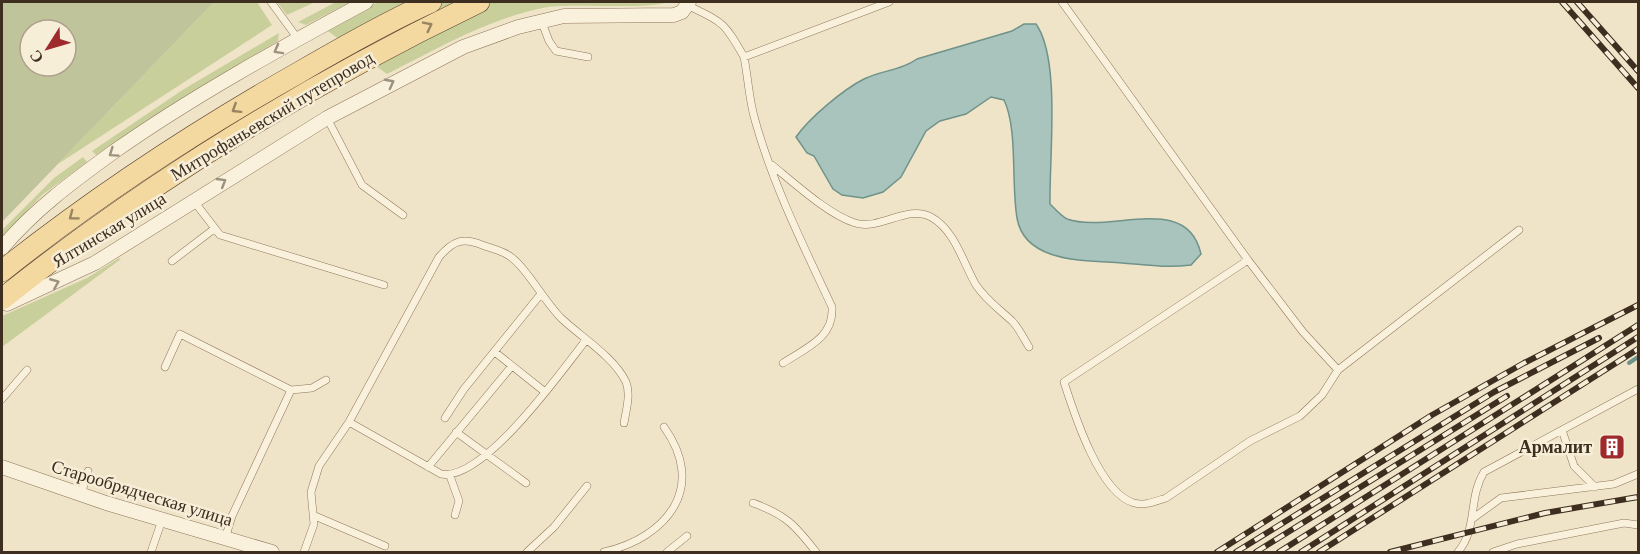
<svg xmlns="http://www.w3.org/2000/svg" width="1640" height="554" viewBox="0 0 1640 554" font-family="'Crimson Pro',serif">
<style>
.green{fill:#c9cf9b}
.cemetery{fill:#bfc49a;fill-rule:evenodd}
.water{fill:#a9c4bc;stroke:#6f938a;stroke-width:1.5}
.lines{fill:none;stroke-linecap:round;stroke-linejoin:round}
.stream{stroke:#6f938a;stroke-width:4}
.service-casing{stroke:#8d765c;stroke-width:8}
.minor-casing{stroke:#8d765c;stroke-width:15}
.primary-casing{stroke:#5b4430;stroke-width:22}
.service{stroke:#faf1dc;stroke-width:7}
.minor{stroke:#faf1dc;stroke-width:14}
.primary{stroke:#f3d9a0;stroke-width:21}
.rail-casing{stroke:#3d2e20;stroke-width:6}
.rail{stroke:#f7eed8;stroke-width:4;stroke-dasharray:11;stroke-linecap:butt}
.oneway{stroke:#988460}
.oneway2{stroke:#9c907e}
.labels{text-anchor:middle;stroke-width:5;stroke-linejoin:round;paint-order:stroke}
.street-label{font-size:18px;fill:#3d2e20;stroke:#f7eed8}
.poi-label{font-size:18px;font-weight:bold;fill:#3d2e20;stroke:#f7eed8;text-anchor:end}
</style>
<rect width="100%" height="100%" fill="#f0e4c8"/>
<!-- green -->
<path class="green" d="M214,2H257L272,25L58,164Z
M277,2H315L287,15Z
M336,2H350L306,25L298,22Z
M378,2H667C650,10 574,3 548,7C491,17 439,48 387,74L325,29Z
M279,33L278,41L188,95L96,155L92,151L184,89Z
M83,157L87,162L42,195L2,238V230L54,178Z
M119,258L121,259L2,347V316L87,278Z"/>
<!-- cemetery -->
<path class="cemetery" d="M2,2H214L2,222ZM30,30H66V66H30Z"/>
<!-- water -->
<path class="water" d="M1024,24H1036C1061,59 1049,158 1050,204C1055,209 1061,216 1067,219C1110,234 1187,192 1201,254L1191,265C1166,268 1146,265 1122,263C1087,260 1025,264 1017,218C1011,183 1018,129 1004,100L991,97L966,114L940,121L926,131L901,177L883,192L863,198L842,195L833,189L814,156L807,153L796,137C809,118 844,89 864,79C882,70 900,71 917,59L1012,31Z"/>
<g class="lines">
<!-- stream -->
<path class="stream" d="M1629,363L1638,357"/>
<defs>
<path id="service" d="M271,2L298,39
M1062,2L1248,260L1303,332L1338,370L1519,230
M689,6C724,23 724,22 744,57L889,2
M541,20L549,41L556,51L588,57
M744,57C748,77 749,100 755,120C773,185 804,247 832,307C834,338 806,348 783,363
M327,118L362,185L403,215
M772,165C794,183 829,215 855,223C880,231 907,204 931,217C955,230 963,263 976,285C986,300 999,309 1012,321C1019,328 1024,339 1029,347
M193,200L220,235L384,285
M1248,260L1064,382C1074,413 1099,493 1134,503C1145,506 1156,501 1166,498L1250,441L1300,416L1322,395L1338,370
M172,261L214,229
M496,353L545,392
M165,367L180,334L291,390L232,516L225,539
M291,390L312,388L326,380
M2,399L27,370
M445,418L464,389L540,295
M349,422L441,474C483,482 561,372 586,340
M1562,430L1574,466L1595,487
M456,432L526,483
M428,467L511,367
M450,476L459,501L455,515
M81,495L88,471
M753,503C786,515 795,525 816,552
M315,516L385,546
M1472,519L1501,498L1614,484L1638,474
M151,552L162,520
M304,552L314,524L311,492L319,466L349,422L439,257C453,241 462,237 482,245C490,248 500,250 508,255C525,265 544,301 561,318C581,337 614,357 626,382C631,394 626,411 624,423
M527,552L554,527L587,486
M604,552C668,537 707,487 664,427
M667,552L687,536
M1458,552C1478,528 1468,498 1484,472L1638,389
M1493,552L1517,544L1624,523L1638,525"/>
<path id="minor" d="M2,248C34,210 72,182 112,153C193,96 279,49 366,2
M7,304L95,263L327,118L463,47L518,27L564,16L674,15L682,12L689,2
M2,467L106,503L272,552"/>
<path id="primary" d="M2,271C95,197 194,132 298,73C341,48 385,23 431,2
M2,299C150,181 309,84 479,2"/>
</defs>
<!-- service casing -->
<use href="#service" class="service-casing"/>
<!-- minor casing -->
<use href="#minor" class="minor-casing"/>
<!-- primary casing -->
<use href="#primary" class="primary-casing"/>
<!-- service -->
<use href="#service" class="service"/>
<!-- minor -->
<use href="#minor" class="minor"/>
<!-- primary -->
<use href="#primary" class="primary"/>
<defs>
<path id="rail" d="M1562,2L1638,88
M1577,2L1638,71
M1217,552L1432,415L1524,363L1638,305
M1236,552L1494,392L1599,338
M1256,552L1507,396
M1279,552L1638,325
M1301,552L1638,337
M1319,552L1638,349
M1390,552L1545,513L1638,497"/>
</defs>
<!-- rail casing -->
<use href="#rail" class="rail-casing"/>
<!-- rail -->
<use href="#rail" class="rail"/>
</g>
<!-- one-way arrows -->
<defs><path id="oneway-chevron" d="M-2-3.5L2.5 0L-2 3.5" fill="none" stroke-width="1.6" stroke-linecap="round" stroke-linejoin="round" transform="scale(1.5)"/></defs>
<g class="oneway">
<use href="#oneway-chevron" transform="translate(428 26) rotate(-27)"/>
<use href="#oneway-chevron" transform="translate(236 109) rotate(148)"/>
<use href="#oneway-chevron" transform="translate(73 216) rotate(143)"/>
</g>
<g class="oneway2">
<use href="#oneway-chevron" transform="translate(278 50) rotate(151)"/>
<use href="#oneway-chevron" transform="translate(390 83) rotate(-28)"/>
<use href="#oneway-chevron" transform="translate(113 153) rotate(145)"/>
<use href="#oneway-chevron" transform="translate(222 182) rotate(-31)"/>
<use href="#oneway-chevron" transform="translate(55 283) rotate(-22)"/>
</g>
<!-- icons -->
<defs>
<symbol id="building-square" viewBox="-11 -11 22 22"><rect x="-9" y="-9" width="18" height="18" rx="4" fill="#9e2a2b" stroke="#f7eed8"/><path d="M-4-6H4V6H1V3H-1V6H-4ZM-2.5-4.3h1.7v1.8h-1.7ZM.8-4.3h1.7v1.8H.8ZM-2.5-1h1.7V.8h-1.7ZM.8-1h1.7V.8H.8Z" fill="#fff"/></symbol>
</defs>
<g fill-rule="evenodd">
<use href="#building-square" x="1597" y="432" width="30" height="30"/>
</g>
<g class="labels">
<!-- street labels -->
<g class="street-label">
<text transform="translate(272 116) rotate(-31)" y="6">Митрофаньевский путепровод</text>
<text transform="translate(109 230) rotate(-31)" y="6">Ялтинская улица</text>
<text transform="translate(142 493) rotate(17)" y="6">Старообрядческая улица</text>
</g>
<!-- poi labels -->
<g class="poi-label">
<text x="1592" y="453">Армалит</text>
</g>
</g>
<!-- border -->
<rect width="1640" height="554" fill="none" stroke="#3d2e20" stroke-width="6"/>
<!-- north arrow -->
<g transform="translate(48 48) rotate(233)"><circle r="28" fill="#f7eed8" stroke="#ada18e" stroke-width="1.5"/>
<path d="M0-4.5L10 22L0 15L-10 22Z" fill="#9e2a2b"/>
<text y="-9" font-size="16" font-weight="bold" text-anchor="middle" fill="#3d2e20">С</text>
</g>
</svg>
